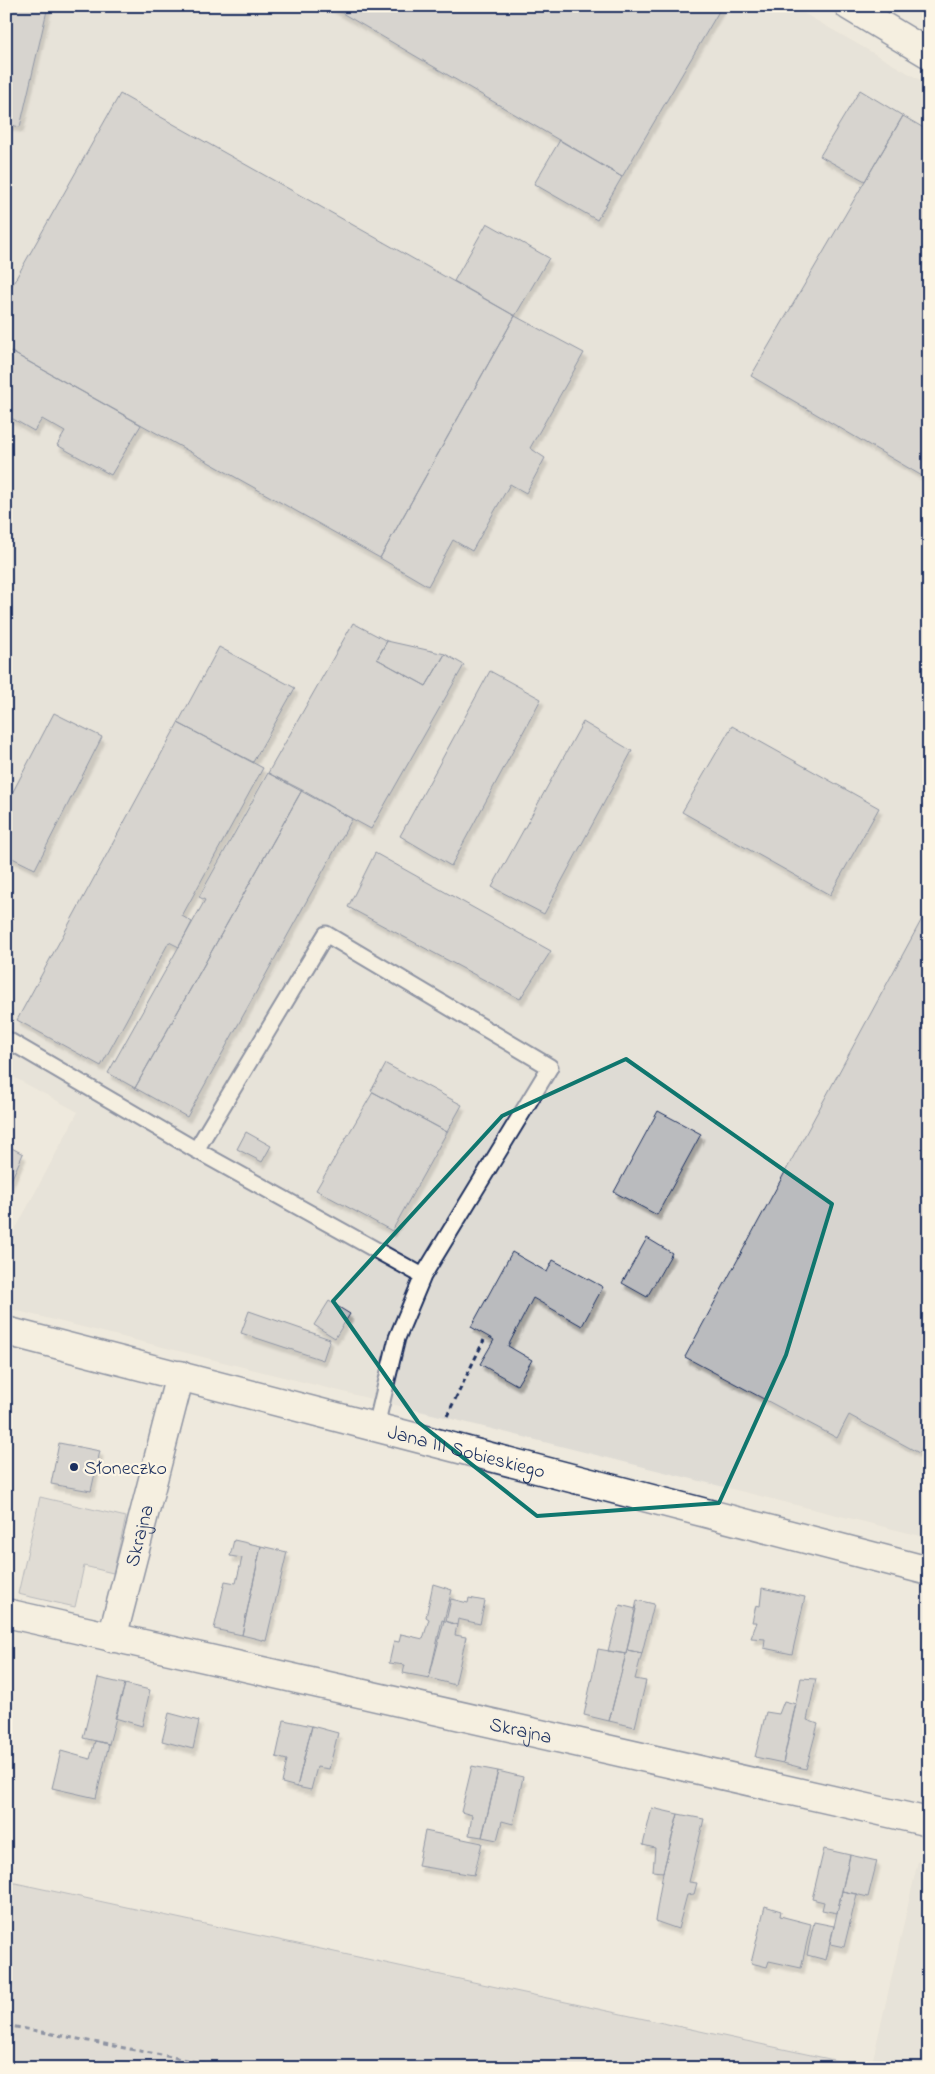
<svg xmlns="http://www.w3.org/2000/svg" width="935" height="2074" viewBox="0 0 935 2074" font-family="'Indie Flower',sans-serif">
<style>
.built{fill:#dedbd4}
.green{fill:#cfcdca;stroke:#757e94}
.building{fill:#babbbe;stroke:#1b2f5e;filter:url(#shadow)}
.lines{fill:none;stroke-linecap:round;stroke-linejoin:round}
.service-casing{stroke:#1b2f5e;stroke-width:19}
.minor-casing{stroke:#1b2f5e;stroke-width:31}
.tertiary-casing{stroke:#1b2f5e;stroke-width:31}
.path{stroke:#1b2f5e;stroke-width:3;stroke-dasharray:5 4;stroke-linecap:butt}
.service{stroke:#fcf5e5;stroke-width:15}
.minor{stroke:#fcf5e5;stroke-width:28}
.tertiary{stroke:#fcf5e5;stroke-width:28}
.marked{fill:none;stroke:#0f766e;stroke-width:4;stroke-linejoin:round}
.poi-dot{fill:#1b2f5e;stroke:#fcf5e5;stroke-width:2}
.labels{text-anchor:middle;stroke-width:4.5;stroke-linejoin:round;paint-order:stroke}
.street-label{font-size:20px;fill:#1b2f5e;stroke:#fcf5e5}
.poi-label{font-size:20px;fill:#1b2f5e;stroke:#fcf5e5;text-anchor:start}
</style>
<defs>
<filter id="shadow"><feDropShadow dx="3" dy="5.5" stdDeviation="1" flood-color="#0004"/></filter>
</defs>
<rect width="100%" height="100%" fill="#eee9dd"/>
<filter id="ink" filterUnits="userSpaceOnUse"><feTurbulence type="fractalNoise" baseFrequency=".02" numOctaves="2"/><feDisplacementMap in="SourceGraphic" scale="10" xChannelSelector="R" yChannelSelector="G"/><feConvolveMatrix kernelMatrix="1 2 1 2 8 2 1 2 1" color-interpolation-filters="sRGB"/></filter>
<g filter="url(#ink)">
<!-- built -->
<path class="built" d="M6,6H791L929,85V1538L6,1308V1247L78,1112L6,1073Z
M918,1861L929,1864V2068H871Z"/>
<!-- green -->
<path class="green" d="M40,1497L126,1517L113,1573L84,1566L75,1607L18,1594Z
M6,1881L871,2068H6Z"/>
<!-- building -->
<path class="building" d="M6,6H48L20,127L6,124Z
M330,6H722L622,177Z
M860,90L903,116L865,181L820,156Z
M120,94L515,316L380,558L6,349V296Z
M903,116L929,131V480L751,376Z
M560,140L622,177L597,220L534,184Z
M487,223L549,258L515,316L454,281Z
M515,316L584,353L530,448L545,458L526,493L510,484L472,551L453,540L428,586L380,558Z
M6,349L141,425L111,475L57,445L65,432L42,419L34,431L6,415Z
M353,623L387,641L377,659L426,686L445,654L464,665L371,829L268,773Z
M387,641L445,654L426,686L377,659Z
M219,647L295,688L253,762L178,723Z
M490,671L541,699L451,866L400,836Z
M54,713L102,737L35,869L6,855V805Z
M583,722L632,751L544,914L492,887Z
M178,723L263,768L182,916L192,922L179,947L169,942L101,1066L17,1020Z
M732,726L879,808L830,895L682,812Z
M268,773L302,790L135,1088L108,1073L205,900L199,897Z
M302,790L352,819L187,1117L135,1088Z
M375,853L551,951L520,999L348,907Z
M923,917L929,920V1436L919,1453L849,1415L837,1438L685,1357Z
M386,1064L462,1105L447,1132L371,1091Z
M373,1092L447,1132L392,1231L316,1190Z
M658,1111L701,1134L657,1215L614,1192Z
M246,1132L271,1146L262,1162L237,1149Z
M6,1145L23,1154L6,1191Z
M647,1238L672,1253L647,1297L622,1283Z
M512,1252L547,1272L553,1260L603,1287L582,1326L533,1298L508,1346L532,1360L517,1385L480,1364L494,1340L471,1327Z
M329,1301L350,1314L335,1338L314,1325Z
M249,1311L330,1339L323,1360L241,1333Z
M59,1443L100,1451L91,1491L51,1484Z
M234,1540L261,1546L242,1635L214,1629L225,1581L236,1583L242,1558L230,1556Z
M261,1546L287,1552L266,1641L242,1635Z
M433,1584L452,1590L429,1678L403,1673L405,1665L389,1663L394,1641L399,1642L401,1634L423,1639L429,1619L426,1617Z
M762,1588L805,1597L792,1654L764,1648L765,1639L751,1638L757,1622H752L756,1605L760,1606Z
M469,1598L485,1601L480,1624L458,1619L457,1625L446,1621L451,1599L468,1603Z
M637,1600L654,1604L642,1653L627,1650Z
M620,1605L636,1609L626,1654L608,1651Z
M442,1620L457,1625L455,1635L466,1637L455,1685L429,1678Z
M598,1649L626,1654L609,1721L584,1715Z
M627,1650L642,1653L635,1679L646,1681L635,1727L609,1721Z
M98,1678L125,1684L109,1744L83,1738Z
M801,1678L816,1679L807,1720L818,1724L806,1769L783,1763Z
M125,1684L150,1690L142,1726L115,1718Z
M784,1701L796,1704L783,1763L755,1757L766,1712L779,1714Z
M169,1713L199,1721L193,1749L162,1741Z
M284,1720L312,1726L297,1787L282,1783L287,1760L276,1757Z
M312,1726L338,1733L329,1769L317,1767L311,1790L297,1787Z
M95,1741L109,1744L96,1798L52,1788L61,1751L90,1759Z
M472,1766L498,1771L482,1837L469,1835L472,1815L461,1812Z
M498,1771L523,1777L513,1824L502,1821L497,1840L482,1837Z
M652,1808L678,1814L663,1872L653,1871L655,1848L643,1845Z
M678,1814L704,1819L689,1882L697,1883L694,1894L687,1895L678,1929L655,1921L663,1872Z
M425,1831L482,1843L474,1875L418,1866Z
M824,1849L850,1855L837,1913L822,1910L824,1902L812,1899Z
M850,1855L877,1861L868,1897L842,1891Z
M842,1891L857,1894L844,1947L830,1944Z
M765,1906L781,1911L780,1916L811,1924L801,1968L769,1961L767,1967L751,1963Z
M814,1922L834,1926L826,1960L807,1955Z"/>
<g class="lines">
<defs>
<path id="service" d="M6,1039L196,1150L326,934L550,1067L423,1276L397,1338L376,1426
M196,1150L423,1276"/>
<g id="minor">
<path d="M849,6L929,54"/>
<path id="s1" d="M6,1613L929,1822"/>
<path id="s2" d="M112,1638L180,1375"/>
</g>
<g id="tertiary">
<path id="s3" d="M6,1331L929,1571"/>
</g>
</defs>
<!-- service casing -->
<use href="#service" class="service-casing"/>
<!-- minor casing -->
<use href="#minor" class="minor-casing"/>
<!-- tertiary casing -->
<use href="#tertiary" class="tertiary-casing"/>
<!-- path -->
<path class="path" d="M447,1416L484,1340
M6,2025L228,2068"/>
<!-- service -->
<use href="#service" class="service"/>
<!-- minor -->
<use href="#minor" class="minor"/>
<!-- tertiary -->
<use href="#tertiary" class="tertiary"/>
</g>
</g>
<!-- marked area -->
<path d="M0 0H935V2074H0ZM626,1059L832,1204L786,1355L719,1503L537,1516L418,1422L333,1301L502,1116Z" fill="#eee9dd" fill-opacity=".55" fill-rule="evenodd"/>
<path class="marked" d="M626,1059L832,1204L786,1355L719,1503L537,1516L418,1422L333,1301L502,1116Z"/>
<!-- markers -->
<circle class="poi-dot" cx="74" cy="1467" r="5"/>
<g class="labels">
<!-- street labels -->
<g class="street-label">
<text dy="7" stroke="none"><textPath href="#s3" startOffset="476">Jana III Sobieskiego</textPath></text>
<text dy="7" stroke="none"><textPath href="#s2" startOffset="106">Skrajna</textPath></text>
<text dy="7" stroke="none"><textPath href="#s1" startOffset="528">Skrajna</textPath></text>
</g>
<!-- poi labels -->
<g class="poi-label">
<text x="84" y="1474">Słoneczko</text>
</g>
</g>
<!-- margin -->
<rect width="935" height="2074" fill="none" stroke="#fcf5e5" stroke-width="25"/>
<rect x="12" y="12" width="910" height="2049" fill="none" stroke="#1b2f5e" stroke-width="2" filter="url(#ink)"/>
</svg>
